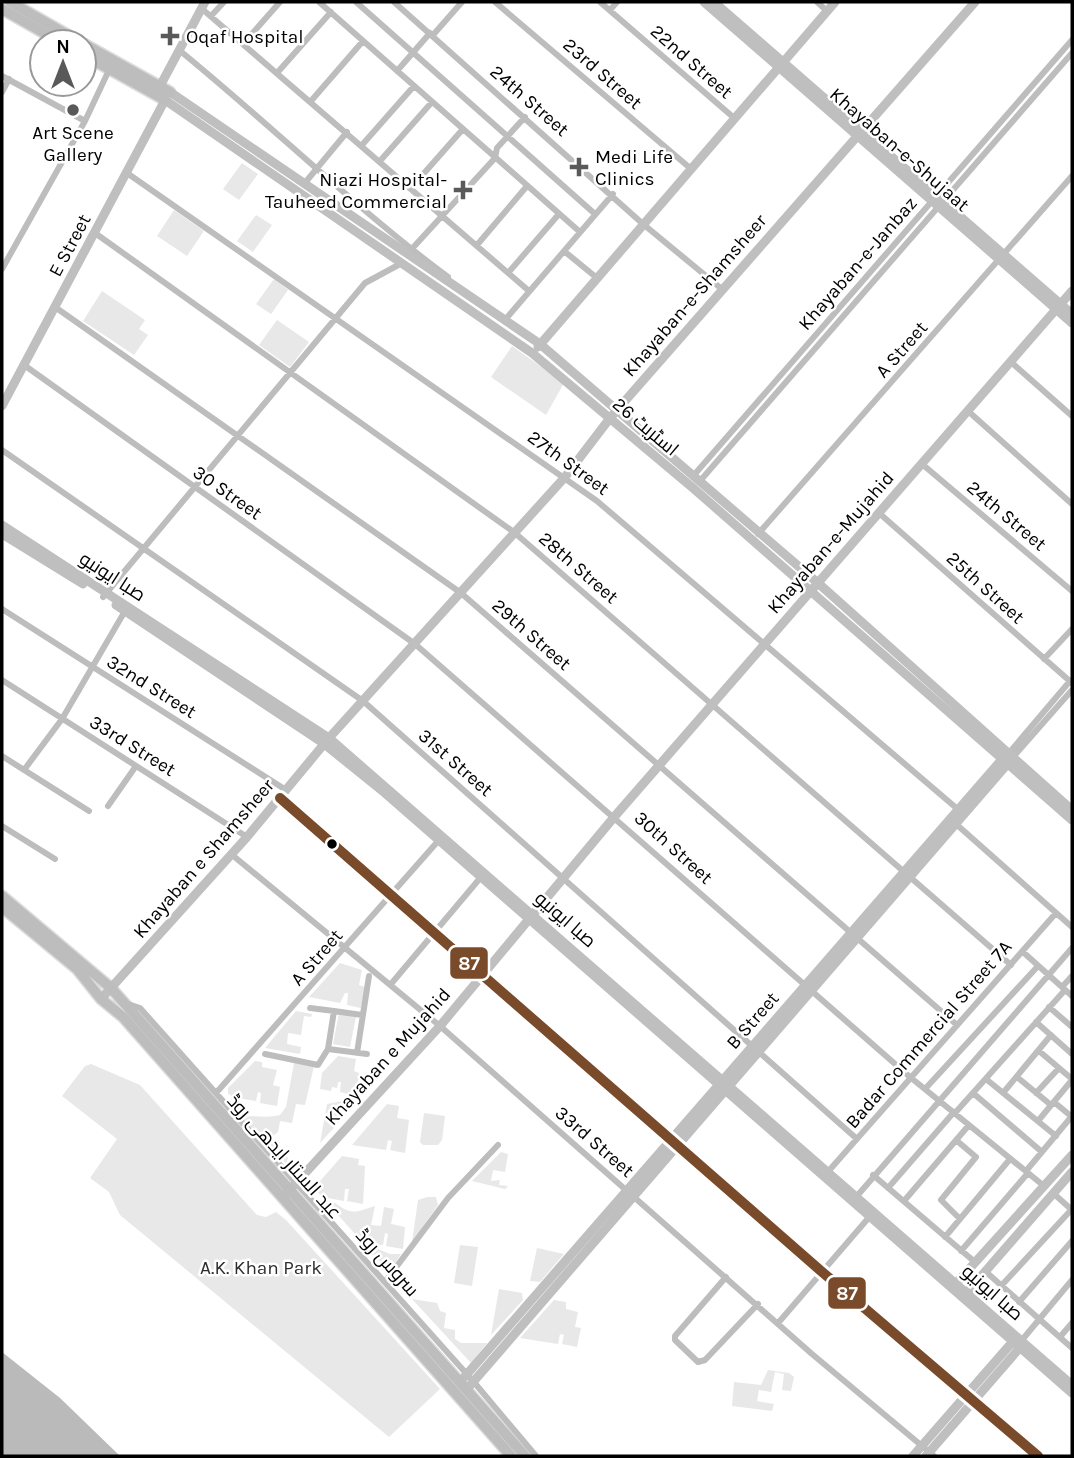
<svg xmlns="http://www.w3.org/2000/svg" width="1074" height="1458" viewBox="0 0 1074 1458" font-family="Karla,Cairo,sans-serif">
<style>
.green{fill:#e8e8e8}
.water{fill:#bababa}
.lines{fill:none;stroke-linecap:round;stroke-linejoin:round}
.primary-casing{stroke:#dbdbdb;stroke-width:13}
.street{stroke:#bdbdbd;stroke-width:6}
.secondary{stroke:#bfbfbf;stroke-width:9}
.primary{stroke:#bdbdbd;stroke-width:10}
.bus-1-casing{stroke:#fff;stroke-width:16}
.bus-1{stroke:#7a4b2a;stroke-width:10}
.poi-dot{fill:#595959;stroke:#fff;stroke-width:2.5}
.bus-dot{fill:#000;stroke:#fff;stroke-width:2.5}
.labels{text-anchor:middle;stroke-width:5;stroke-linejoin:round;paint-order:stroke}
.poi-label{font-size:19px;fill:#000;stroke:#fff;text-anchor:start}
.street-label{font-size:19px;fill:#000;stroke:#fff}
.park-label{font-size:19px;fill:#2d2d2d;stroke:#fff}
.line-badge{stroke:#fff;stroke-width:2.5}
.badge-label{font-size:19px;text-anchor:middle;font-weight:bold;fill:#fff}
</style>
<rect width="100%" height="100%" fill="#fff"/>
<!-- green -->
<path class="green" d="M242,163L258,174L239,200L223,189Z
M174,210L204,231L187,256L157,236Z
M256,215L272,225L253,252L237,241Z
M274,279L288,290L271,314L256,304Z
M102,291L145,320L139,329L148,335L134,355L83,321Z
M277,320L309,342L290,367L259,345Z
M512,346L564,383L546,415L491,377Z
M340,963L362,970L359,985L365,987L361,1008L347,1005L348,993H345L340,1003L309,997Z
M296,1011L312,1014L311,1017L304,1016L301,1035L288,1033L287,1044L301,1047L300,1054L265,1048Z
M339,1013L356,1017L350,1047L333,1044Z
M338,1056L356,1059L354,1071L359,1073L356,1096L340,1092L341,1082H338L337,1088L332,1087L331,1091L320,1089L322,1073Z
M255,1061L262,1062V1067L277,1070L273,1085L280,1087L277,1106L260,1103L261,1093L258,1092L256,1101L232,1097L228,1093V1088Z
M294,1063L314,1066L305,1105L296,1104L292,1123L280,1121L278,1132L270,1138L288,1158L286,1163L241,1118C255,1114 266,1119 280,1115L286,1107Z
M91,1064L140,1085L257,1215L266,1217L276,1212L286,1220L440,1389L389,1437L120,1215L109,1192L90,1178L117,1139L62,1096L85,1066Z
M349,1100L356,1104L320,1143L327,1104Z
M387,1104L399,1106L397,1118L409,1120L405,1153L390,1150L392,1141L388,1140L386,1150L352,1145Z
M424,1113L445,1116L442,1140L438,1145H423L420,1142Z
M501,1152L508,1154L505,1172L493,1170L491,1181L500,1180L499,1185L508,1186L505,1189L472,1181Z
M342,1156L359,1159L358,1165L365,1166L363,1204L347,1201L349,1189H345L344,1201L322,1197L314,1188Z
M427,1197H436L438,1205L412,1242L418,1200Z
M334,1202C353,1217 357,1211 375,1206L371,1225L381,1226L384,1207L394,1209L391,1224L405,1227L403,1249L386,1246L388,1234L385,1233L383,1245L366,1244L390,1254H401L389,1272L330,1206Z
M460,1245L478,1247L472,1286L454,1283Z
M537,1248L564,1254L540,1282L530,1281Z
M499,1289L522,1293L523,1300L491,1335Z
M412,1299L437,1303L440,1311L446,1313L444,1328L455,1330V1339L461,1343H487L471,1363Z
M554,1300L566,1302V1309L578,1312L575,1327L581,1328L577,1347L562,1344L564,1335L560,1334L558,1344L520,1338Z
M768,1370L789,1373L794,1377L791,1391L782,1390L784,1374L775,1372L771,1392L759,1390L757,1401L774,1404L772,1411L732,1406L734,1382L761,1385Z"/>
<!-- water -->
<path class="water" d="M2,1352L60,1398L120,1456H2Z"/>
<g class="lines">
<defs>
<path id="primary" d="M10,2L80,42
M2,9L60,42
M84,44L170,92
M84,55L165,100
M2,896L111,988L525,1456
M2,907L77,969L101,999L123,1017L511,1456"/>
</defs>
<!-- primary casing -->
<use href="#primary" class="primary-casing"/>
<!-- street -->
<path class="street" d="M319,2L580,232
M356,2L595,214
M394,2L643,224L723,290
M495,2L690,168
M600,2L733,117
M817,2L827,11
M201,8L529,291
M610,10L617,2
M211,16L224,2
M433,35L462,2
M243,44L280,2
M179,50C270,124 354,207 448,277
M397,71L430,33
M277,73L331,12
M2,76L85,121
M2,92L9,79
M311,101L363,41
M362,145L414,86
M380,161L432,102
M127,173L597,501L961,812
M304,184L347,132
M411,188L463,129
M95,233L515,533L1011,965
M477,245L527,186
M564,251L597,278
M409,252L495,158L497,148L525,117
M2,269L85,121L109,70
M508,273L559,214
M55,307L461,593L957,1025
M504,321L613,194
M1011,362L1072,416
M24,365L415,644L910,1077L1044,1186
M968,411L1072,504
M2,450L363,701L857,1139
M922,464L1072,591
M694,475L1072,40
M700,481L1072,53
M879,513L1072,683
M758,534L1072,176
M103,597L365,283L402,263
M2,609L286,790
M1044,659L1072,629
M2,680L247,837
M1009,753L1070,681
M2,756L89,811
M1013,757L1072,690
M24,770L62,719L125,611
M280,798L821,1271L1038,1456
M108,806L136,766
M956,824L1072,927
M2,826L55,859
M231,854L440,1026L812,1354L934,1456
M1023,952L1072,996
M391,984L481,877
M1062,987L1072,976
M128,1004L140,1008L473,1381L536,1456
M1049,1007L1072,1027
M310,1008L334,1011
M1036,1022L1072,1054
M328,1049L334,1011L362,1015
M1039,1051L1072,1079
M357,1053L369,976
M265,1054L318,1065L328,1049L367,1054
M1017,1077L1051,1105
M986,1079L1056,1136
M925,1089L1038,966
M216,1093L439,840
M973,1093L1042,1152
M1003,1093L1051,1035
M1036,1093L1059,1068
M1054,1102L1072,1117
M955,1113L1065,990
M1038,1121L1072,1080
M956,1140L976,1157L941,1200L960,1219
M1026,1171L1072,1116
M826,1174L1056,913
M873,1175L976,1263
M888,1188L954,1112
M1053,1193L1072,1210
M857,1196L1072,948
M904,1201L969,1125
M945,1237L1010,1159
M961,1251L1028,1173
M985,1271L1072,1348
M726,1277L675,1336V1340L698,1362L705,1360L758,1304
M385,1282L448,1198L498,1145
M1001,1286L1072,1209
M1019,1302L1072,1241
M779,1322L871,1215
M1060,1337L1072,1323
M1022,1340L1072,1280"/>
<!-- secondary -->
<path class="secondary" d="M704,2L1072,323
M714,2L1072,314
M160,86L205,2
M170,92L540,344L818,583L1072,810
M538,347L835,2
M2,406L165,100L532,353L693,488L1072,820
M2,525L329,738L1072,1385
M2,534L83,584
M116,605L323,743L385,793L1072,1393
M101,999L247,837L329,738L565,477L610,418L975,2
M285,1195L440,1026L615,816L1072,291
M952,1288L1072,1155
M963,1297L1072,1172
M461,1381L1004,757
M467,1389L1010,761
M913,1456L1015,1339
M926,1456L1023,1344"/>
<!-- primary -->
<use href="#primary" class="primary"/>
<defs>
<path id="bus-1" d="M280,798L821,1271L1038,1456"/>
</defs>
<!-- bus-1 casing -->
<use href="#bus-1" class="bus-1-casing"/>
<!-- bus-1 -->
<use href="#bus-1" class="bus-1"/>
</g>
<!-- markers -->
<g class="poi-dot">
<path d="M166.5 25.5h7v7h7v7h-7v7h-7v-7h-7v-7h7z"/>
<circle cx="73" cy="110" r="7"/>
<path d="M575.5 156.5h7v7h7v7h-7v7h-7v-7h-7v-7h7z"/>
<path d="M459.5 179.5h7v7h7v7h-7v7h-7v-7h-7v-7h7z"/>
</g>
<circle class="bus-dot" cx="332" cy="844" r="6"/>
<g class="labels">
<!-- poi labels -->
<g class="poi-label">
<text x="186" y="43">Oqaf Hospital</text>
<text x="73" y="139" text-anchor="middle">Art Scene<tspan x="73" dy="22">Gallery</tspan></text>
<text x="595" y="163">Medi Life<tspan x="595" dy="22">Clinics</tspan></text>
<text x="447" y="186" text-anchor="end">Niazi Hospital-<tspan x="447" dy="22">Tauheed Commercial</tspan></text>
</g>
<!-- street labels -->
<g class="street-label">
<text transform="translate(692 61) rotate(41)" y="7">22nd Street</text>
<text transform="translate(603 73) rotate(41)" y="7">23rd Street</text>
<text transform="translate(530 100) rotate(41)" y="7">24th Street</text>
<text transform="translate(900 149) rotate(41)" y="7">Khayaban-e-Shujaat</text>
<text transform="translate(69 245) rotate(-62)" y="7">E Street</text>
<text transform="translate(857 263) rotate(-49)" y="7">Khayaban-e-Janbaz</text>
<text transform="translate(694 295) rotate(-49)" y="7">Khayaban-e-Shamsheer</text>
<text transform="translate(901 349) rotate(-49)" y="7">A Street</text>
<text transform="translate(646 426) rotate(40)" y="7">اسٹریٹ 26</text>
<text transform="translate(569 462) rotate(36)" y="7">27th Street</text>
<text transform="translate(228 492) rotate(35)" y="7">30 Street</text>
<text transform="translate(1007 515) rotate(40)" y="7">24th Street</text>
<text transform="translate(830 542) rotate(-49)" y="7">Khayaban-e-Mujahid</text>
<text transform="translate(579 567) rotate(41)" y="7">28th Street</text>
<text transform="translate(113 576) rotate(33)" y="7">صبا ایونیو</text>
<text transform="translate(986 587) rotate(42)" y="7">25th Street</text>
<text transform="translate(532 634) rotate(41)" y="7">29th Street</text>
<text transform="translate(152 686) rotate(32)" y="7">32nd Street</text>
<text transform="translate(133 745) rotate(32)" y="7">33rd Street</text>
<text transform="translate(456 762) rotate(41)" y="7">31st Street</text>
<text transform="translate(674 847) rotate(42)" y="7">30th Street</text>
<text transform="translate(203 858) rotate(-49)" y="7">Khayaban e Shamsheer</text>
<text transform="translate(566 919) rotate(41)" y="7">صبا ایونیو</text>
<text transform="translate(316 957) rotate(-49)" y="7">A Street</text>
<text transform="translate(752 1020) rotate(-49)" y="7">B Street</text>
<text transform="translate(928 1034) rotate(-49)" y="7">Badar Commercial Street 7A</text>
<text transform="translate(387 1056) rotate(-48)" y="7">Khayaban e Mujahid</text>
<text transform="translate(595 1141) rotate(41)" y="7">33rd Street</text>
<text transform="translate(285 1156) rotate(48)" y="7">عبد الستار ایدھی روڈ</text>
<text transform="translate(388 1262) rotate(48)" y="7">سروس روڈ</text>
<text transform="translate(993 1292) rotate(41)" y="7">صبا ایونیو</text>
</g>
<!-- park labels -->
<g class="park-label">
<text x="261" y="1274">A.K. Khan Park</text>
</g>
</g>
<g class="line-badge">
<rect x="449" y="946" width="40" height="34" rx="7" fill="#7a4b2a"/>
<rect x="827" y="1276" width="40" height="34" rx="7" fill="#7a4b2a"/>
</g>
<g class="badge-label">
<text x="469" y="970">87</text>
<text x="847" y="1300">87</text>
</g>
<!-- border -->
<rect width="1074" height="1458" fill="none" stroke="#000000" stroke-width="7"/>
<!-- north arrow -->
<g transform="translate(63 63)"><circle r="33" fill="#ffffff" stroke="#999999" stroke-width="2"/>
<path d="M0-5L12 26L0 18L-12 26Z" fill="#595959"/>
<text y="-10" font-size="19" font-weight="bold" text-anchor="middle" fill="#000000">N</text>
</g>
</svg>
